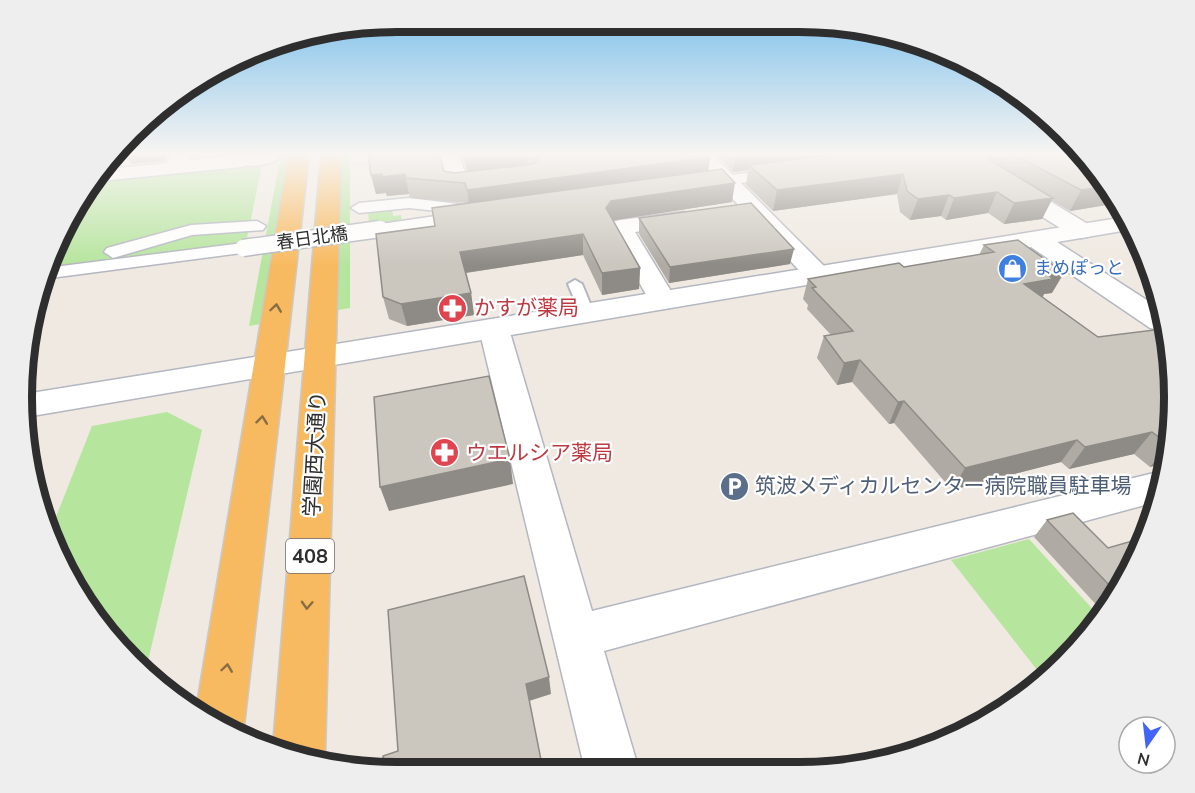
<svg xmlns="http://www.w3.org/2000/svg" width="1195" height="793" viewBox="0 0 1195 793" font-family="'Nunito Sans','Noto Sans JP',sans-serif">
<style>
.green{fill:#b6e59e}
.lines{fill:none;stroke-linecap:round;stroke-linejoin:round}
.service-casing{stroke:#b4b7c1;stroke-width:4}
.pedestrian-casing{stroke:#b4b7c1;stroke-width:3}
.minor-casing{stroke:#b4b7c1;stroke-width:3}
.tertiary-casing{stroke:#b4b7c1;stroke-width:3}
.trunk-casing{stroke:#c9c9c9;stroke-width:3}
.service{fill:#fff;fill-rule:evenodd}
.pedestrian{fill:#fff;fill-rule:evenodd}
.minor{fill:#fff;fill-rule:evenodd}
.tertiary{fill:#fff;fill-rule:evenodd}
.trunk{fill:#f8ba60;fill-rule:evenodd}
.pedestrian-bridge-casing{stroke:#b4b7c1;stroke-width:19;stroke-linecap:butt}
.pedestrian-bridge{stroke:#fff;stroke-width:16}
.wall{fill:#afaba4}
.shaded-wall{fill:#8e8b86}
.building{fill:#cbc7bf;stroke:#8e8b86;stroke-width:1.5}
.oneway{stroke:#896d44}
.labels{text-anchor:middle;stroke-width:4.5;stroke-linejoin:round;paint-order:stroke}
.far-street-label{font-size:18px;fill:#2e2e2e;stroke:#fff}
.far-shop-label{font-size:18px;fill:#366cbe;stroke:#fff;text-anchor:start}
.shield{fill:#fff;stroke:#6d6d6d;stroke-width:1.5}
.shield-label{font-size:20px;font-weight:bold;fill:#2e2e2e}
.health-label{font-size:21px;fill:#be3a42;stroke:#fff;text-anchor:start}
.street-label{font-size:21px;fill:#2e2e2e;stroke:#fff}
.service-label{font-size:21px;fill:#4e5e75;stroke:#fff;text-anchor:start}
.rim{fill:none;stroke:#2e2e2e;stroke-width:8}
</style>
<rect width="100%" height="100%" fill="#efe9e1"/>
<!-- green -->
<path class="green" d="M281,154H289L261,324L249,326Z
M341,154H350V308L338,310Z
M263,160L246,243L46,270L102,181Z
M392,206L393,216L401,215L402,222L369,226L368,209Z
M167,412L202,430L145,674L71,585L50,532L92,426Z
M1029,539L1098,615L1081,644L1041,675L951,560Z"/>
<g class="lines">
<defs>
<path id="service" d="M575,280L582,284L594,313L592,316H582L580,313L568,284Z"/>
<path id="pedestrian" d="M270,154L279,158C271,166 242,169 234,161L241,157Z
M778,169L786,174L783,177L705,188L697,183L705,178Z
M409,198L467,205L469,209L467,212L474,217L466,222L380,234L371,229L374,225L456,213L409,208L359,213L351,208L359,203Z
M257,221L266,226L263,230L192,235L113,258L104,252L107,248L191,225Z
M243,243L249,244L252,248L249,252L43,279L46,268Z"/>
<path id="minor" d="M171,154H191L188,160L241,155L248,157L251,161L248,165L241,167L90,182L97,170L167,163Z
M439,154H459L466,177L490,174L498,175L501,180L498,185C483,188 464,192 449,189Z
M691,154H712L827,269L831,275L827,281L818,283L809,281Z
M1007,179L1015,180L1091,226L1094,231L1091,236L1082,238L1073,236L999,190L996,185L999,180Z
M683,212L691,214L695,219L691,224L635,232L677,301L673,307L663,309L653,307L608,227L612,222L620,220Z
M494,320L504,323L509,329L592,611L1158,472L1156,502L604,651L639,770H585L479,329L484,323Z"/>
<path id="tertiary" d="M1125,217L1134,229L1057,242L1156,306L1162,330L1150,328L1031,247L26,417L25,394Z"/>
<path id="trunk" d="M289,154H309L244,726L240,736L231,733L196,710Z
M321,154H341L325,754L322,761L273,746Z"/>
</defs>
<!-- service casing -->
<use href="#service" class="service-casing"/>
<!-- pedestrian casing -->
<use href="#pedestrian" class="pedestrian-casing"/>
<!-- minor casing -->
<use href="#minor" class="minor-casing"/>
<!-- tertiary casing -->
<use href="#tertiary" class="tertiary-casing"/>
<!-- trunk casing -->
<use href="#trunk" class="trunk-casing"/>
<!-- service -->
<use href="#service" class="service"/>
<!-- pedestrian -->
<use href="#pedestrian" class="pedestrian"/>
<!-- minor -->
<use href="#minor" class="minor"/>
<!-- tertiary -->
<use href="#tertiary" class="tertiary"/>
<!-- trunk -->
<use href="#trunk" class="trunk"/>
<defs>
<path id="pedestrian-bridge" d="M243,248L380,229"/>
</defs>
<!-- pedestrian-bridge casing -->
<use href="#pedestrian-bridge" class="pedestrian-bridge-casing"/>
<!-- pedestrian-bridge -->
<use href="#pedestrian-bridge" class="pedestrian-bridge"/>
</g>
<!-- wall -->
<path class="wall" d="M461,154H707L708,171L732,202L613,220L640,268L639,289L602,295L583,255L466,273L471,293L474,315L407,326L389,319L383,297L435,226L468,203L410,198L409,194L387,196L386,193L376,194L371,175L444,171L454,173L467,172Z
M716,154H1077L1114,203L1113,204L1070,211L1051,200L1042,219L1004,224L988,213L946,220L941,216L910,220L900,212L897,194L773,211L746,185L748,170L733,172Z
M639,218L790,264L669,283L639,234Z
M984,245L1052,293L1044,294L1043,297L1098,337L1173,372L1161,464L1150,467L1134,454L1069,469L1061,462L952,490L894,423L889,424L852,382L837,385L817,358L824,336L831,335L807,309L808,305L803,299L808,279L904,267L979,255Z
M1047,520L1108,548L1141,540L1101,610L1034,537Z"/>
<!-- shaded-wall -->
<path class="shaded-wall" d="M114,154H167L164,161L131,164L129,160L104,163Z
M484,154H527L528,168L468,175L465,156Z
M736,154H888L749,165L748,170L733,172Z
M983,154H993L989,165Z
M710,157L708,175L470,209L467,190Z
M382,174H405L409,194L387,196L386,193L376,194L371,175Z
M903,174L897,194L773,211L777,190Z
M735,183L732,202L610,221L606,208L611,201Z
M1102,187L1114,203L1113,204L1070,211L1081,190Z
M997,192L988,213L946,220L954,198Z
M949,195L941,216L910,220L918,199Z
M1053,198L1042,219L1004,224L1014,203Z
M583,234V255L464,273L460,252Z
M794,249L790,264L669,283L670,267Z
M640,268L639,289L602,295V273Z
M1064,273L1052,293L1044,294L1041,299L1024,284L1048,275Z
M471,293L474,315L407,326L401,304Z
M860,360L852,382L837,385L844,363Z
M904,401L894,423L889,424L898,402Z
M1152,432L1134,454L1069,469L1085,447Z
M1077,440L1061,462L952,490L965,468Z
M1163,452L1161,464L1150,467Z
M510,459L513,484L389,511L380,487Z
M549,677L551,694L529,701L526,684Z"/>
<!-- building -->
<path class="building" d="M368,154H439L444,171L454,173L527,165L535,163L540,157L537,154H707L710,157L467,190L465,183L406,178L405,174L382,177V174L371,175Z
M464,154H484L465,156Z
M840,154H985L987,158L1053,198L1014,203L997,192L954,198L949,195L918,199L907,191L903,174L777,190L749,165Z
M1013,154H1077L1102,187L1081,190Z
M722,169L735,183L611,201L606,208L640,268L602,273L583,234L460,252L471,293L401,304L383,297L376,234L435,226L432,208Z
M751,203L794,249L670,267L639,218Z
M1018,240L1064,273L1048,275L1053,279L1024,284L1098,337L1162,329L1173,372L1164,441L1152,432L1085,447L1077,440L965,468L904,401L898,402L860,360L844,363L824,336L853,331L812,288L816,287L808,279L899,263L904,267L994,252L984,245Z
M489,376L510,459L380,487L374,397Z
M1073,513L1108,548L1139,539L1141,540L1113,589L1047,520Z
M524,576L549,677L526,684L543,770L384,769L383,756L398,751L388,610Z"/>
<!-- one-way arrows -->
<defs><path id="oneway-chevron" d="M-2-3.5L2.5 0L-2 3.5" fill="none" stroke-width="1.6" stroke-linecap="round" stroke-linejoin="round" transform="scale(1.5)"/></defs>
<g class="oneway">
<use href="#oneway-chevron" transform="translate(276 308) rotate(-82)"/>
<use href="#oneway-chevron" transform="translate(262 420) rotate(-83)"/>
<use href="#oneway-chevron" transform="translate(307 605) rotate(93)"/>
<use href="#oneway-chevron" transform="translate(227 668) rotate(-82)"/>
</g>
<!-- sky -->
<linearGradient id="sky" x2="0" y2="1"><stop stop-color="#7abfeb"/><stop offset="0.58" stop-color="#f8f5f2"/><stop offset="1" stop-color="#f8f5f2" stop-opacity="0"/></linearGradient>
<rect width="1195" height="265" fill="url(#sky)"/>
<!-- icons -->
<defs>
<symbol id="shop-disc" viewBox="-11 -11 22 22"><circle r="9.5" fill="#3f7fe0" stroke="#fff"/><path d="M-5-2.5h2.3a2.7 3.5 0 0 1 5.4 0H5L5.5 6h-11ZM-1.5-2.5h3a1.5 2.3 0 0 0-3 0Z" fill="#fff"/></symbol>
<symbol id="pharmacy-disc" viewBox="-11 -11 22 22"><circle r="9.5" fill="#e0444e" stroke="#fff"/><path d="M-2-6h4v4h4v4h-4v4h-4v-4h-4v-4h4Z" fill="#fff"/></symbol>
<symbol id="parking-disc" viewBox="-11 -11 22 22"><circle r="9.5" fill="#5c6f8a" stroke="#fff"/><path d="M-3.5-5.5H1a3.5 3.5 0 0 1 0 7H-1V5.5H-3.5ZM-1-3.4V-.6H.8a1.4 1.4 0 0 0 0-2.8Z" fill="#fff"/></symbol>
</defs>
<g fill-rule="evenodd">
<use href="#shop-disc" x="996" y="252" width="33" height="33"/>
<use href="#pharmacy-disc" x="436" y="292" width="33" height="33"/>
<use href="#pharmacy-disc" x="428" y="436" width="33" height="33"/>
<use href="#parking-disc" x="718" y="470" width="33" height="33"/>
</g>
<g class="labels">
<!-- far-street labels -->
<g class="far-street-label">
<text transform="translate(312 238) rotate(-8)" y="6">春日北橋</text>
</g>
<!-- far-shop labels -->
<g class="far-shop-label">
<text x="1034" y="274">まめぽっと</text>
</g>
<!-- shield labels -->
<rect class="shield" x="286" y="539" width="48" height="34" rx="4.5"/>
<g class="shield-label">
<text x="310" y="563">408</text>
</g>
<!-- health labels -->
<g class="health-label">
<text x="474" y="315">かすが薬局</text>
<text x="466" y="460">ウエルシア薬局</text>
</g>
<!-- street labels -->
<g class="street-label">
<text transform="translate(315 454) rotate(-87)" y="7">学園西大通り</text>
</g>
<!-- service labels -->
<g class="service-label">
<text x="755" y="493">筑波メディカルセンター病院職員駐車場</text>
</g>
</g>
<!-- crop -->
<path d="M0 0H1195V793H0ZM397 32H799A365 365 0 0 1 1164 397V397A365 365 0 0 1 799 762H397A365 365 0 0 1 32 397V397A365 365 0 0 1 397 32Z" fill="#eee" fill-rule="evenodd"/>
<path class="rim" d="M397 32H799A365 365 0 0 1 1164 397V397A365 365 0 0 1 799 762H397A365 365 0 0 1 32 397V397A365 365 0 0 1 397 32Z"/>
<!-- north arrow -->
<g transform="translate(1147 745) rotate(194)"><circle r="28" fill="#ffffff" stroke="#ababab" stroke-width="1.5"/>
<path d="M0-4.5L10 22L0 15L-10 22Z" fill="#4264fb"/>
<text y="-9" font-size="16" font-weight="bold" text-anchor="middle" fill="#2e2e2e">N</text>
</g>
</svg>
